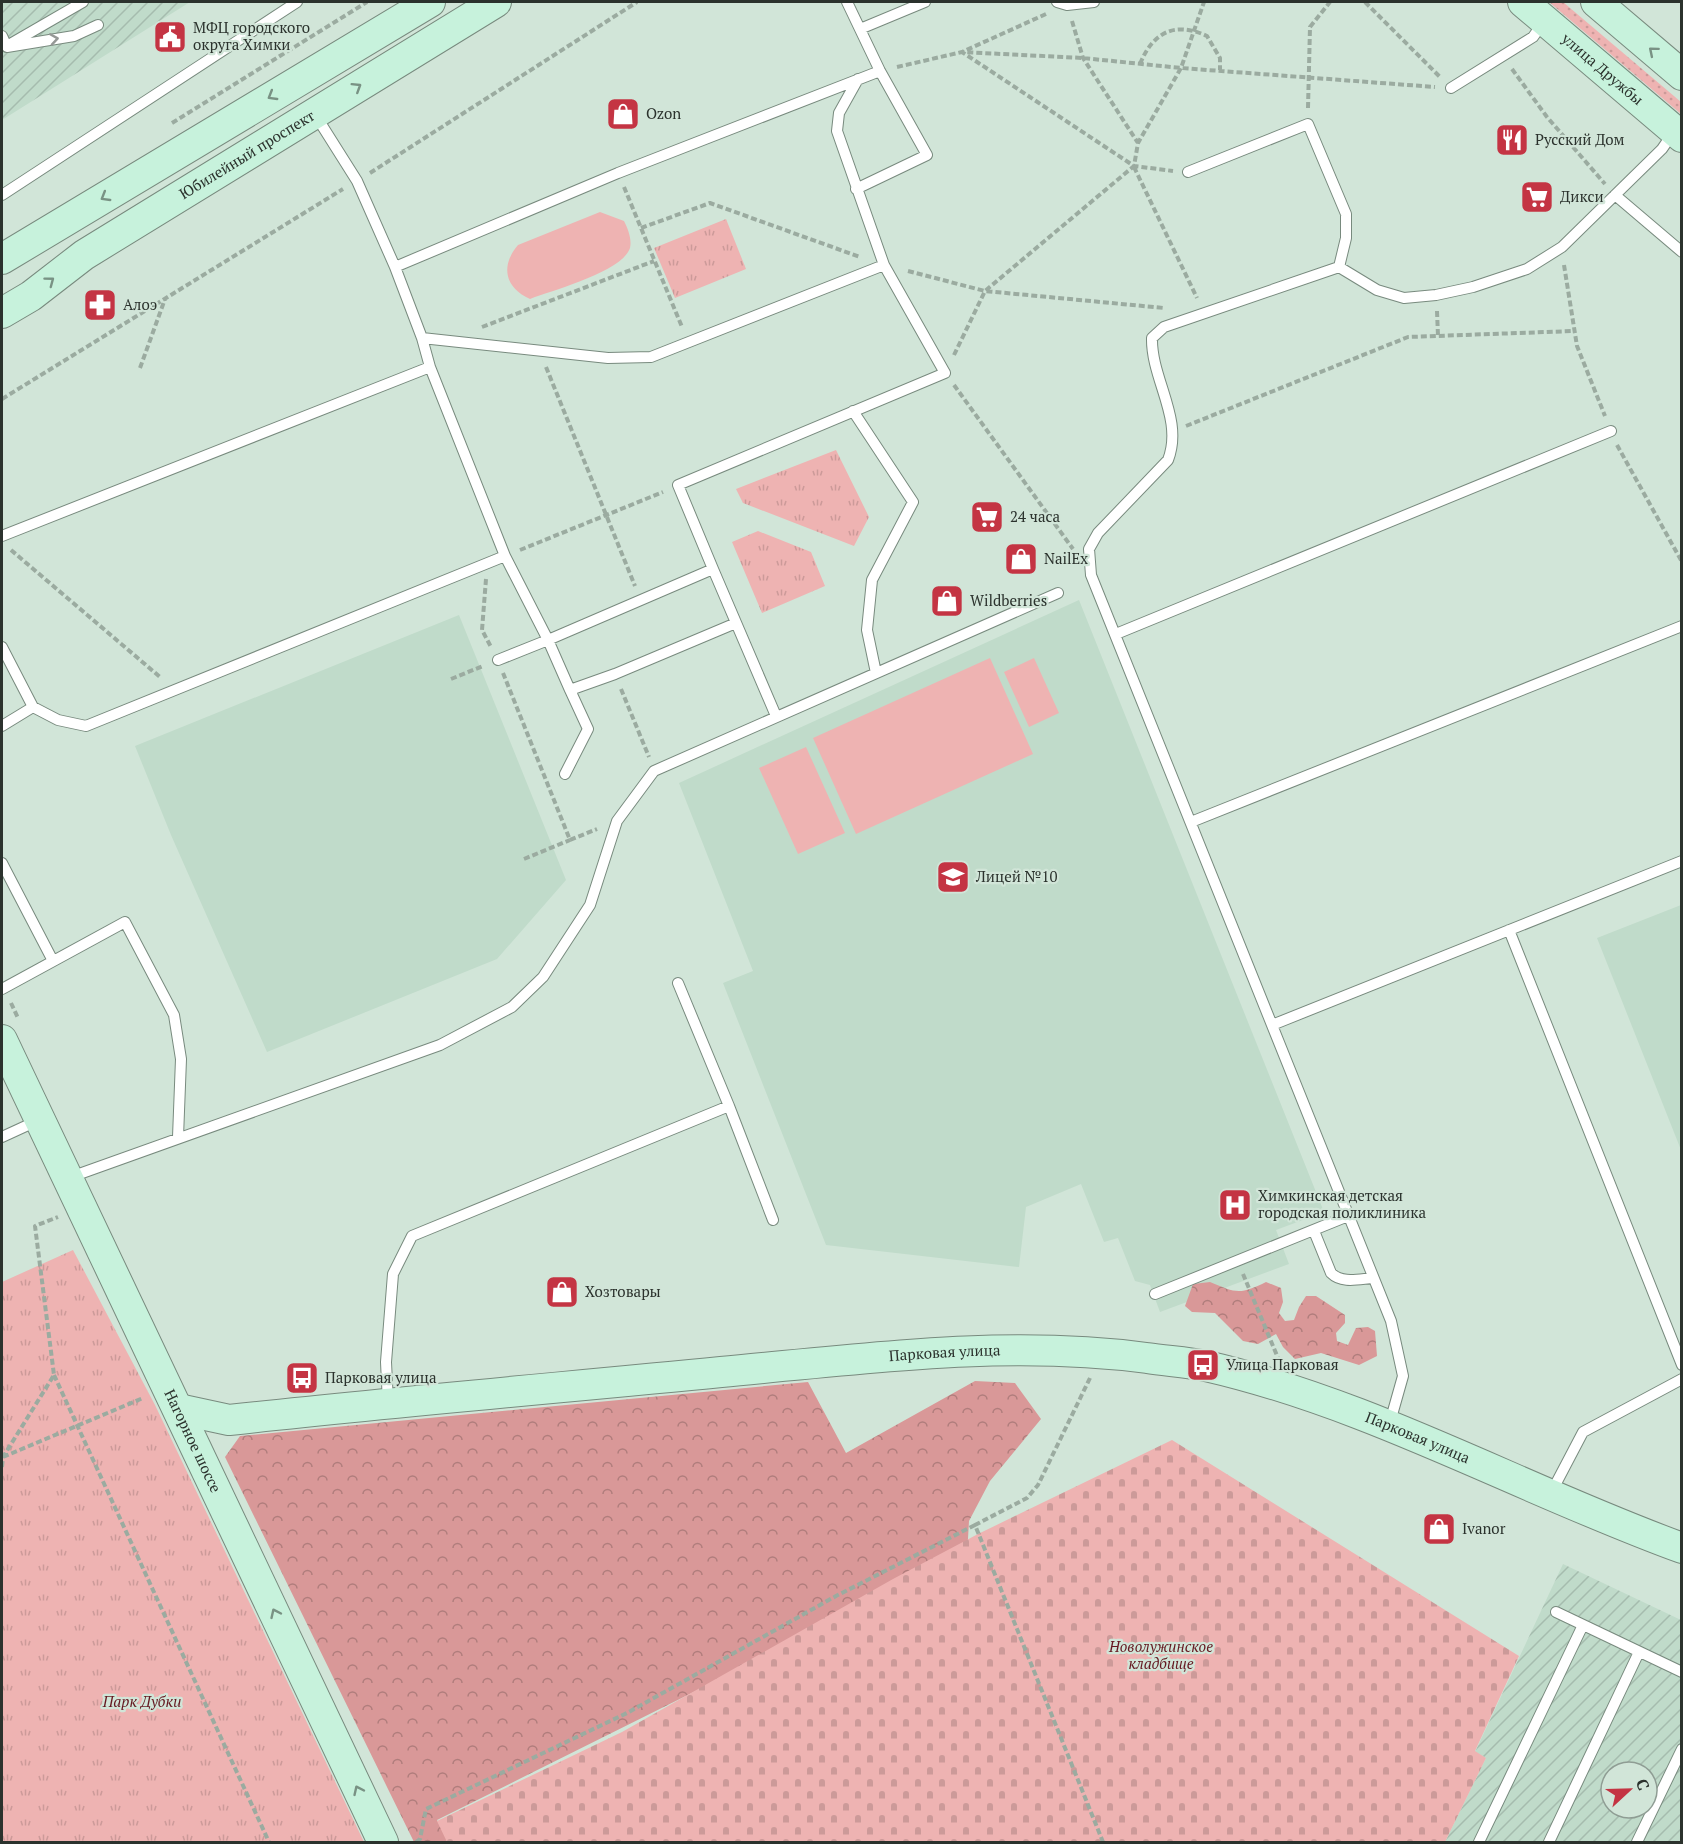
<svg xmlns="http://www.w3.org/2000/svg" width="1683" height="1844" viewBox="0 0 1683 1844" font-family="'PT Serif',serif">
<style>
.built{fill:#c0dbca}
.industrial{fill:url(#industrial-furrows);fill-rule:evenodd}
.grass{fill:url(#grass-dots)}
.forest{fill:url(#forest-crowns)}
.cemetery{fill:url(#cemetery-stones)}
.park{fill:url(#park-tufts)}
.pitch{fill:#eeb3b2}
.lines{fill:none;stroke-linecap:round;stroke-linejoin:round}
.lane-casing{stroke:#788a7e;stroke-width:12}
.secondary-casing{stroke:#788a7e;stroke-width:32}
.path{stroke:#9baba0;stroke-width:4;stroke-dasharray:6 3;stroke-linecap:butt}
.lane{stroke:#fff;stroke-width:10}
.secondary{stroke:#c7f2dc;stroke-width:30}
.oneway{stroke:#959896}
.oneway2{stroke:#799284}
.labels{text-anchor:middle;stroke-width:4.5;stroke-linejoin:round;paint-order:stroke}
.poi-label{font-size:15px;fill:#2b322d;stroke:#d1e5d8;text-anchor:start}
.street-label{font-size:15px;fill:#2b322d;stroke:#d1e5d8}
.park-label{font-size:15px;font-style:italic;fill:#651921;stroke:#d1e5d8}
</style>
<defs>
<pattern id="industrial-furrows" width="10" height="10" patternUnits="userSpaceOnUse" patternTransform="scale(1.5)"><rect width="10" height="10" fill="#c0dbca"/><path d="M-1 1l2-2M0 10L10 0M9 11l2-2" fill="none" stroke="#a5bcae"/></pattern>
<pattern id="grass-dots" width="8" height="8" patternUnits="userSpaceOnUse" patternTransform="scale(1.5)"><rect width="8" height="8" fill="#eeb3b2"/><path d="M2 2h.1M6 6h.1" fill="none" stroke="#cc9a99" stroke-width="1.8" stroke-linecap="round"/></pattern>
<pattern id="forest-crowns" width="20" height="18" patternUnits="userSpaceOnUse" patternTransform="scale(1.5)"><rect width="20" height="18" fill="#d99898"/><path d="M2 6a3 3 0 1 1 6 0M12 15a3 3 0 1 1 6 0" fill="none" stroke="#b07d7c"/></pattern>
<pattern id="cemetery-stones" width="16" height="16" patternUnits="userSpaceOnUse" patternTransform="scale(1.5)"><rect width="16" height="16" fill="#eeb3b2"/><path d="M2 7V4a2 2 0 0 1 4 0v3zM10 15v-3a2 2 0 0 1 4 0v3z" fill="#cc9a99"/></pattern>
<pattern id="park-tufts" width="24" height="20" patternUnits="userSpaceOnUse" patternTransform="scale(1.5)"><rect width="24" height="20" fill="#eeb3b2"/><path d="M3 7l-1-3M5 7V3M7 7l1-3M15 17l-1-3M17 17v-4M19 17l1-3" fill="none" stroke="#cc9a99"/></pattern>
</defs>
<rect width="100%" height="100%" fill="#d1e5d8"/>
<!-- built -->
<path class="built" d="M1079,600L1324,1212L1276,1230L1289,1264L1160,1312L1150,1285L1135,1281L1118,1238L1104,1242L1081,1184L1026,1207L1019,1267L826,1245L723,983L753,971L679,783Z
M459,615L566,880L497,959L267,1052L171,835L135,746Z
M1681,905V1150L1597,938Z"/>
<!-- industrial -->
<path class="industrial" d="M2,2H190L2,120Z
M1563,1564L1681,1620V1842H1445L1486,1758L1475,1752ZM1611,1772H1647V1808H1611Z"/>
<!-- grass -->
<path class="grass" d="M1549,2H1563L1681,102V114Z"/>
<!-- forest -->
<path class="forest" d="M1210,1282C1236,1293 1240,1295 1266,1282L1281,1288L1283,1302L1279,1313L1285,1321L1294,1320L1299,1307L1306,1296H1316L1345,1315V1323L1336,1333L1337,1341L1348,1345L1356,1328L1368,1327L1375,1331L1377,1356L1359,1365L1321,1353L1295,1359L1283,1347L1276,1334L1258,1344L1243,1341L1215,1313L1192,1312L1185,1306L1193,1284Z
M975,1381L1015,1383L1041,1419L990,1481L969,1521L967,1556L437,1820L449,1842H414L225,1457L240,1436L808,1382L846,1453Z"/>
<!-- cemetery -->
<path class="cemetery" d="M1172,1440L1519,1656L1475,1751L1486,1758L1445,1842H447L437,1821L622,1732L893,1579L978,1534Z"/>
<!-- park -->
<path class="park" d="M726,219L746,269L675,298L654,248Z
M836,450L869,517L854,546L743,503L736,489Z
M758,531L811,552L825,586L762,613L732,542Z
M73,1250L155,1405L364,1842H2V1282Z"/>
<!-- pitch -->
<path class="pitch" d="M600,212L624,221C628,229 632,239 630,248C622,272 553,290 530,299C505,288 500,266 518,245Z
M990,658L1033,754L856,834L813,738Z
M1034,658L1059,713L1029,727L1004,672Z
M806,747L845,833L798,854L759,768Z"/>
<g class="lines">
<defs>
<path id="lane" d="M847,2L880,71L927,155L856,189
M1057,2L1067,5L1094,2
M860,29L925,2
M2,36L7,47L74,36L98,25
M12,43L83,2
M1451,88L1533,37L1543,23
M316,116L357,181L395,267L422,338
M1188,172L1308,124L1346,214V238L1339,267
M2,195L297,2
M1615,195L1682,252
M395,267L618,173L880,71
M853,411L913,502L872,580L867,630L876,673
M2,536L430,367L422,338L608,358L651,357L884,265L837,131L839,113L858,79
M505,556L548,640L713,569L776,716
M713,569L678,485L945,373L884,265
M1116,634L1611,431
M2,647L33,707
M498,660L548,640L570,690L615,674L736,623
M2,726L33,707L58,720L86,726L505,556L430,367
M565,774L588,729L570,690
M1191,822L1682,626
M2,863L53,961
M1509,930L1682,1365
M2,989L125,922L174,1015L181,1059L178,1137
M1272,1025L1682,861
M729,1106L773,1220
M2,1137L39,1120
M68,1178L440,1045L512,1007L543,977L590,905L617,821L654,771L1058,593
M1314,1231L1331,1273C1342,1284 1359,1279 1373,1278
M1155,1294L1348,1216
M388,1403L386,1362L393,1274L412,1236L729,1106L678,983
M1390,1422L1403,1376L1391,1321L1091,575L1089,549L1098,533L1168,460C1184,419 1151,379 1152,338L1164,327L1339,267L1377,290L1404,298L1436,295L1473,287L1527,269L1562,247L1662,149L1673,133
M1551,1493L1583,1432L1682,1379
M1556,1612L1682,1672
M1479,1842L1583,1625
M1549,1842L1639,1652
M1637,1842L1682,1749"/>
<g id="secondary">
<path id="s1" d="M1523,2L1682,137"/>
<path d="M1596,2L1682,75"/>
<path d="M2,259L430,2"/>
<path id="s2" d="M2,313L31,296L84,255L496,2"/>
<path id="s3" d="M2,1040L383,1842"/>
<path id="s4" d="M178,1409L229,1420C393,1402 557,1388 721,1372C862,1359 1006,1339 1147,1358C1166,1361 1187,1362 1206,1366C1372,1404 1522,1490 1682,1548"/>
</g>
</defs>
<!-- lane casing -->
<use href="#lane" class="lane-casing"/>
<!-- secondary casing -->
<use href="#secondary" class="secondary-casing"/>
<!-- path -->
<path class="path" d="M1365,2L1441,78
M1046,14L962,52L1134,166L1173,171
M1072,21L1083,58L1138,143
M1140,64C1153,32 1175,21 1207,36L1220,58V70
M897,67L962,52L1083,58L1181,68L1435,87
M1512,69L1547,117L1605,184
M1308,108L1310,27L1330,2
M172,123L367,2
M1134,167L1197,298
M370,173L637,2
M624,187L682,327
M641,228L710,203L860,257
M1564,265L1577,346L1605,416
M908,271L985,291L1164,308
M1437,311L1438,336
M482,327L654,261
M954,355L985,291L1134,166L1138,143L1181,68L1204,2
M546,367L635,586
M140,368L165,299
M954,385L1073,549
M2,399L343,189
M1186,426L1408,337L1574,331
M1617,445L1682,562
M11,550L160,677
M520,550L663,492
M486,579L482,630L491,647
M503,673L570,840L597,829
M451,679L483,666
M621,689L649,757
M524,859L570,840
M11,1003L18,1018
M1243,1274L1278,1358
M54,1375L269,1842
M1090,1378L1038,1485L1027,1498L975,1525L1103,1842
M3,1457L143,1398
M2,1467L3,1457L54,1375L35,1226L58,1217
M416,1842L420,1839L426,1809L627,1713L836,1596L975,1525"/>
<!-- lane -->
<use href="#lane" class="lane"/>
<!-- secondary -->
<use href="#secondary" class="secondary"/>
</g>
<!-- one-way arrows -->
<defs><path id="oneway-chevron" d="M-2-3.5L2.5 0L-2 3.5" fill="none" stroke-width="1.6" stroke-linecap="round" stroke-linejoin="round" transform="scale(1.5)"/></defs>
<use class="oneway" href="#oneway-chevron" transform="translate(54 39) rotate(-9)"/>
<g class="oneway2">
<use href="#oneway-chevron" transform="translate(1653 51) rotate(-140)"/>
<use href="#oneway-chevron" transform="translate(357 87) rotate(-32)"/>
<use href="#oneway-chevron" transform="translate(272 96) rotate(149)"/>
<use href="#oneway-chevron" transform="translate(105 197) rotate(149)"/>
<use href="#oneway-chevron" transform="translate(50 281) rotate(-37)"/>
<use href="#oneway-chevron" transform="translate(275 1613) rotate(-115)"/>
<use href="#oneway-chevron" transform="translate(358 1790) rotate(-115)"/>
</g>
<!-- icons -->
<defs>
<symbol id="civic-square" viewBox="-11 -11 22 22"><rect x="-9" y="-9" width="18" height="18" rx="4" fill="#c43443" stroke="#d1e5d8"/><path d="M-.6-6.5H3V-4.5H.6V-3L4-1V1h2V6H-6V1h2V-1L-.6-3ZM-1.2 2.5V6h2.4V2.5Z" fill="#fff"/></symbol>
<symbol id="shop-square" viewBox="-11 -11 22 22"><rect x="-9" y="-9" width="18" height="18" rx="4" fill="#c43443" stroke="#d1e5d8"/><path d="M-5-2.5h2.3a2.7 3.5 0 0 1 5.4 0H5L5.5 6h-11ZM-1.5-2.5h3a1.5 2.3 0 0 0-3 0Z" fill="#fff"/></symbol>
<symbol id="restaurant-square" viewBox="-11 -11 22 22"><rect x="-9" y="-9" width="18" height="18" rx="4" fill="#c43443" stroke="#d1e5d8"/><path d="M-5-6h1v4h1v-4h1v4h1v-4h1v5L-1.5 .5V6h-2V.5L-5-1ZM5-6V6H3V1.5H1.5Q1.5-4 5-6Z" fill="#fff"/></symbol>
<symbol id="supermarket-square" viewBox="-11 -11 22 22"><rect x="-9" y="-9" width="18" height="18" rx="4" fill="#c43443" stroke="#d1e5d8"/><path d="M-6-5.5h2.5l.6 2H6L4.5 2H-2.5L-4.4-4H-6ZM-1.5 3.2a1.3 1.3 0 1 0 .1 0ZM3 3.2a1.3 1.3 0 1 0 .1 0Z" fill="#fff"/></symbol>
<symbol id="pharmacy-square" viewBox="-11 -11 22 22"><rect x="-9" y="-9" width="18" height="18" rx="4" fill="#c43443" stroke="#d1e5d8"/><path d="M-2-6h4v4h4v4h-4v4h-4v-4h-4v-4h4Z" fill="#fff"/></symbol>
<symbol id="school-square" viewBox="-11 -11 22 22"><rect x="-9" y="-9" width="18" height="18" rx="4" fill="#c43443" stroke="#d1e5d8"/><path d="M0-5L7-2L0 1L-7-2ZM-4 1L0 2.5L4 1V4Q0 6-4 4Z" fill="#fff"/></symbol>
<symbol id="hospital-square" viewBox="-11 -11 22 22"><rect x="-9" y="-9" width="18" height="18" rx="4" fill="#c43443" stroke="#d1e5d8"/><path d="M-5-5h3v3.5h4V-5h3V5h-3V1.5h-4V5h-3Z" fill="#fff"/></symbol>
<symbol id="bus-square" viewBox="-11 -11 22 22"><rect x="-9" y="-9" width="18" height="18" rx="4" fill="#c43443" stroke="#d1e5d8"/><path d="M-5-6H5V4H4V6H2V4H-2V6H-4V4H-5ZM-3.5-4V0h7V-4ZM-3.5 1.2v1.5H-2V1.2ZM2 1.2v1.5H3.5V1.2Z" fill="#fff"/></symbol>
</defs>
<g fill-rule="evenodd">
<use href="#civic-square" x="151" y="18" width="38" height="38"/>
<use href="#shop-square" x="604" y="95" width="38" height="38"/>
<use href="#restaurant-square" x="1493" y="121" width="38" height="38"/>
<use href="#supermarket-square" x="1518" y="178" width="38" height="38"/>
<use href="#pharmacy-square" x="81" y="286" width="38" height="38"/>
<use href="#supermarket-square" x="968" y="498" width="38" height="38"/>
<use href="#shop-square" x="1002" y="540" width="38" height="38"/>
<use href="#shop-square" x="928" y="582" width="38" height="38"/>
<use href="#school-square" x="934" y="858" width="38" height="38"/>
<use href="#hospital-square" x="1216" y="1186" width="38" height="38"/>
<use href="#shop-square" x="543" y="1273" width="38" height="38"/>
<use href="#bus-square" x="1184" y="1346" width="38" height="38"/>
<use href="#bus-square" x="283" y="1359" width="38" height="38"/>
<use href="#shop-square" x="1420" y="1510" width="38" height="38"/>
</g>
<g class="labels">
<!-- poi labels -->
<g class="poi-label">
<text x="193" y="33">МФЦ городского<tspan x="193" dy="17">округа Химки</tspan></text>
<text x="646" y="119">Ozon</text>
<text x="1535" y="145">Русский Дом</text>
<text x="1560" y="202">Дикси</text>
<text x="123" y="310">Алоэ</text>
<text x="1010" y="522">24 часа</text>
<text x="1044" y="564">NailEx</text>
<text x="970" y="606">Wildberries</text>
<text x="976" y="882">Лицей №10</text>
<text x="1258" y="1201">Химкинская детская<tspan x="1258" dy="17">городская поликлиника</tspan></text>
<text x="585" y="1297">Хозтовары</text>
<text x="1226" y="1370">Улица Парковая</text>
<text x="325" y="1383">Парковая улица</text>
<text x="1462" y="1534">Ivanor</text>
</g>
<!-- street labels -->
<g class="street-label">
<text dy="5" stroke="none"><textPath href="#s1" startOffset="104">улица Дружбы</textPath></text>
<text dy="5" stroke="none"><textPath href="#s2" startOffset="292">Юбилейный проспект</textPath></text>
<text dy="5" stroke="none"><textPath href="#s4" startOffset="771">Парковая улица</textPath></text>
<text dy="5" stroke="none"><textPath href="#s4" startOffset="1257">Парковая улица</textPath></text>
<text dy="5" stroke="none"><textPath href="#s3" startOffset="444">Нагорное шоссе</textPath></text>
</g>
<!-- park labels -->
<g class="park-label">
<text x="1161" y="1652">Новолужинское<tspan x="1161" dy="17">кладбище</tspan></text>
<text x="142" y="1707">Парк Дубки</text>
</g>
</g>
<!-- border -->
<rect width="1683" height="1844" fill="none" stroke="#2b322d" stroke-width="6"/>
<!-- north arrow -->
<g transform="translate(1629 1790) rotate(68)"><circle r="28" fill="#d1e5d8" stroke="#8f9d94" stroke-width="1.5"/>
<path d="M0-4.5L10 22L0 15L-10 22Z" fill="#c43443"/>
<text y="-9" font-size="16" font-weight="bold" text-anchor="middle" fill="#2b322d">С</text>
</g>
</svg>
